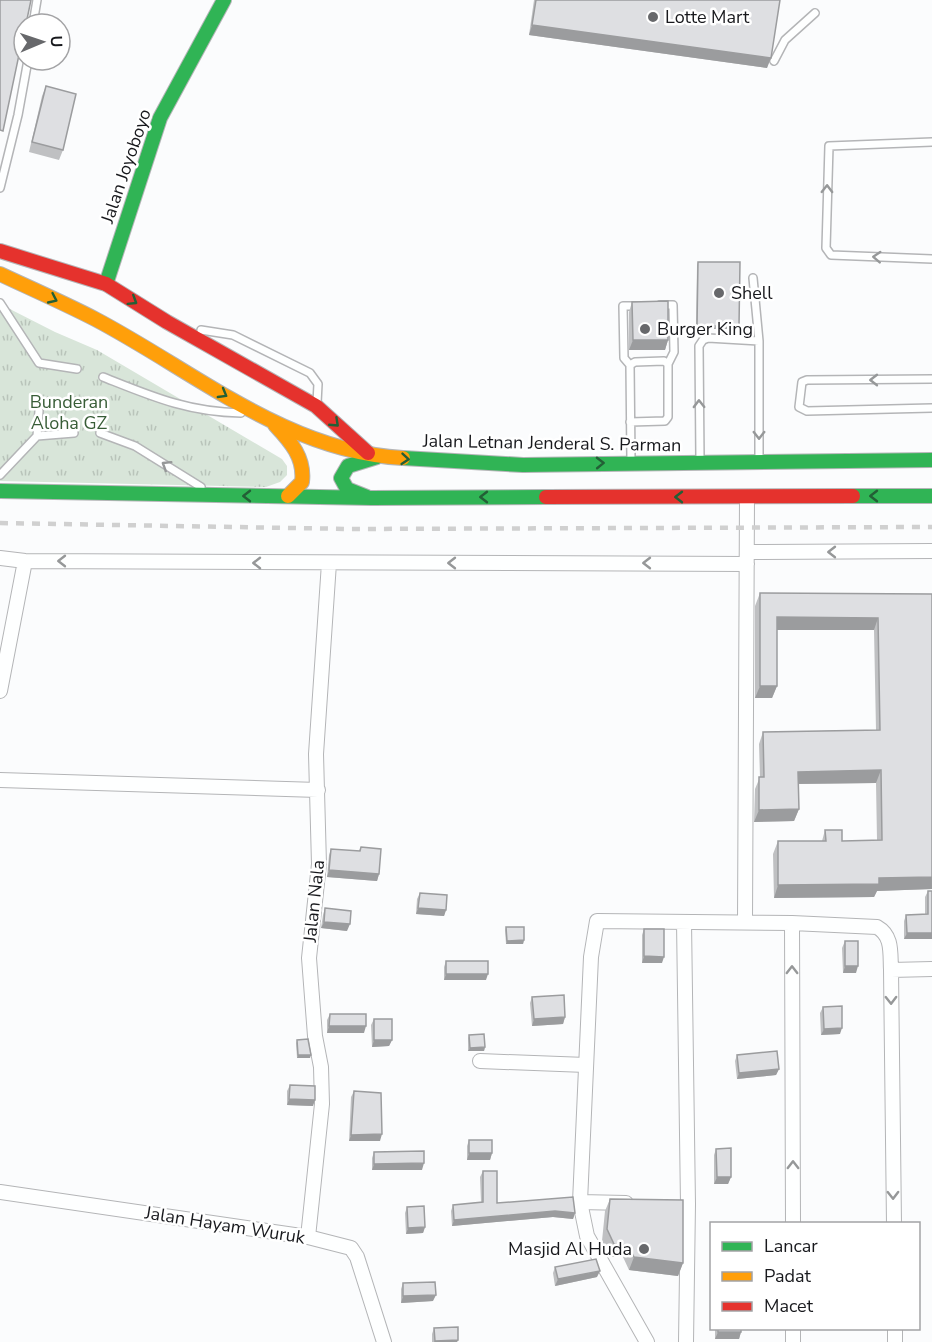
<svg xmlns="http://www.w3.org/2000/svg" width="932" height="1342" viewBox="0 0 932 1342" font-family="'Nunito Sans',sans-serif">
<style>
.park{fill:url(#park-tufts)}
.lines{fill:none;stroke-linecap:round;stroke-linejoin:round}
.lane-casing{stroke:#b4b5b7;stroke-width:10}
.street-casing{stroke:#b4b5b7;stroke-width:16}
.fast-casing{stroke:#b4b5b7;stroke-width:16}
.slow-casing{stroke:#b4b5b7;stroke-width:16}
.jam-casing{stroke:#b4b5b7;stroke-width:16}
.lane{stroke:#feffff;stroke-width:7}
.street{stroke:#feffff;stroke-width:14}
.fast{stroke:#30b455;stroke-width:14}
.slow{stroke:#ff9f0a;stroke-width:14}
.jam{stroke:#e5322d;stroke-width:14}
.rail{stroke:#d0d0d0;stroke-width:4.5;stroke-dasharray:8 8;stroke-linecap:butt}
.wall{fill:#bfc0c2}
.shaded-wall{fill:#9b9c9e}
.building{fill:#dedfe2;stroke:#9b9c9e;stroke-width:1.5}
.oneway{stroke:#969899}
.oneway2{stroke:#235f36}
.poi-dot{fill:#67686b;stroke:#fff;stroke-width:2}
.labels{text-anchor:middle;stroke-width:5;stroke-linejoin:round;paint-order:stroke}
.poi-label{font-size:18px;fill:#18191d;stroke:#fff;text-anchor:start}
.street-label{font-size:18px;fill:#18191d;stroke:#fff}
.park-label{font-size:18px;fill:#385d37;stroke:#fff}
</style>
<defs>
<pattern id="park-tufts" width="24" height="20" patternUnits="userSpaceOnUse" patternTransform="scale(1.5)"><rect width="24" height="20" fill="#d8e5d9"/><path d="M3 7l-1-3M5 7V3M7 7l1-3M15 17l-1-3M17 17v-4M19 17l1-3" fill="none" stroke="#b9c4ba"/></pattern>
</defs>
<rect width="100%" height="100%" fill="#fbfcfd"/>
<!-- park -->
<path class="park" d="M0,304L55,332L97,350L282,459L287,466V475L280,482L266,487L0,481Z"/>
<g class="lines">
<defs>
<path id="lane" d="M33,24L37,0
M774,61L785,40L815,13
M932,142L829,146L826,248L831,255L932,259
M0,188L18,115L28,60
M753,278L759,341
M0,303L39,363L77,369
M660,305H673L674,352L668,364
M201,330L233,335L310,373L318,384L317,403
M630,365L624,358L623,306H640
M103,377C151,396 187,412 241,413
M932,379L807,380L802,382L799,407L807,411L932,408
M630,422L665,421L668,417V364L664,361L635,362L630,365L631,461
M100,433L135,446L201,487
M37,436L39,411
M700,460L699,346L703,340L708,338L759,341V458
M0,475L37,436L74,433"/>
<path id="street" d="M748,552L932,551
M0,558L25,561L747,564
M0,691L25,561
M0,780L318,790
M684,922L688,1204L686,1342
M745,922L747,497
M792,923L793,1224
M891,970L932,969
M480,1061L586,1065
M0,1192L308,1237L351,1248L357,1257L384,1342
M580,1202L626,1203
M308,1237L322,1104L321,1067L315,1036L309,958L319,864L316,754L329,563
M793,1328V1342
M895,1328V1342
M647,1342L587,1236L580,1202L591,957L597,921L792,923L877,927C893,936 890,953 891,970L894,1224"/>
<path id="fast" d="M106,284L160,118L224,0
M403,458L523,465L932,460
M0,491L372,498L546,497
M853,496H932
M367,497L347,489L341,478L348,466L377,457"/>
<path id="slow" d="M0,274C32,289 64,303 95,319C194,371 287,452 403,458
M275,425C291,442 305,458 302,482L288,496"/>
<path id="jam" d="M0,251L106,284L167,322L316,406L368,453
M546,497L853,496"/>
</defs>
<!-- lane casing -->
<use href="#lane" class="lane-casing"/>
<!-- street casing -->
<use href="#street" class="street-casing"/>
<!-- fast casing -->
<use href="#fast" class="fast-casing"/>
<!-- slow casing -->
<use href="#slow" class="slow-casing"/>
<!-- jam casing -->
<use href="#jam" class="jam-casing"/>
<!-- lane -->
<use href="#lane" class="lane"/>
<!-- street -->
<use href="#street" class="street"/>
<!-- fast -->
<use href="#fast" class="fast"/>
<!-- slow -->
<use href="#slow" class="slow"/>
<!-- jam -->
<use href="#jam" class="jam"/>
<!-- rail -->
<path class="rail" d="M0,523L350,529L932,527"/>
</g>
<!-- wall -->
<path class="wall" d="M534,0H780L767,68L529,35Z
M46,86L63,150L59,160L29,152L42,96Z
M698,262L739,326L738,329H696L697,265Z
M632,302L668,340L665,350H629V312Z
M760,593L932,594V889L877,891L874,897L774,898L773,854L778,841H822L825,830L842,841L877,840L876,783L798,784L799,809L794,821L754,822L755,789L760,777L759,744L763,732L876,730L874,630H777V686L772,698H755V606Z
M361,847L379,874L377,881L327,877L329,855L331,849L359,851Z
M928,891L932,939H904V921L906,915L925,914V897Z
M420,893L446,910L444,916L416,914L417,899Z
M325,908L347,931L321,928L323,915Z
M506,927L524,940L523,944H506L505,930Z
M644,929L662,963H642V935Z
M845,941L856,973H843L842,948Z
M446,961L486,980H444V967Z
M532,997L565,1017L563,1024L532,1026L530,1003Z
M823,1007L840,1034L821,1035L820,1013Z
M330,1014L364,1033H327V1020Z
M374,1019L392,1040L389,1046L372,1047L371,1025Z
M469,1035L485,1047L484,1051H468V1038Z
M297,1040L310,1058H297L296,1043Z
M737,1055L779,1069L776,1075L737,1079L735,1061Z
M290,1085L313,1106L287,1105V1091Z
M354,1091L380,1141H349L351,1097Z
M469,1140L492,1153L490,1160H467V1146Z
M716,1149L731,1177L728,1184H714V1155Z
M374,1152L422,1170H372V1158Z
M483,1171L497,1203L575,1213L573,1219L553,1217L452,1226L451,1211L453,1205L481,1202L480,1177Z
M610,1199L683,1263L678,1276L629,1270L623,1257H610L602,1241L605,1211Z
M407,1207L425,1227L423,1233L406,1234L405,1213Z
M555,1267L597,1277L555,1286L553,1273Z
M403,1283L433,1301L401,1303V1289Z
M434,1328L458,1340L457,1342H432V1334Z
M715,1329H741V1332L739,1339H715Z"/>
<!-- shaded-wall -->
<path class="shaded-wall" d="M532,25L771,58L767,68L529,35Z
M697,326H739L738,329H696Z
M633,340H668L665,350H629Z
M777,617L878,618L874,630H773Z
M760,686H777L772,698H755Z
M881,770L876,783L793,784L798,772Z
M799,809L794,821L754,822L759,810Z
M329,870L379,874L377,881L327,877Z
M932,877V889L877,891L874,897L774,898L778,885L879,878Z
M418,908L446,910L444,916L416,914Z
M324,922L350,924L347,931L321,928Z
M907,933H932V939H904Z
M524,940L523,944H506L507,941Z
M644,956L664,957L662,963H642Z
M845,966H858L856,973H843Z
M446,974H488L486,980H444Z
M565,1017L563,1024L532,1026L534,1019Z
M329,1026H366L364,1033H327Z
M842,1028L840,1034L821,1035L824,1029Z
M374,1040H392L389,1046L372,1047Z
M485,1047L484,1051H468L470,1048Z
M298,1055H311L310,1058H297Z
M779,1069L776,1075L737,1079L739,1073Z
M289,1099L315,1100L313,1106L287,1105Z
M382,1134L380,1141H349L351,1135Z
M469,1153H492L490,1160H467Z
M424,1163L422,1170H372L374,1164Z
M717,1177H731L728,1184H714Z
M555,1211L575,1213L573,1219L553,1217L452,1226L454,1220Z
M425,1227L423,1233L406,1234L408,1228Z
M614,1244L628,1245L623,1257H610Z
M634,1257L683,1263L678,1276L629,1270Z
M600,1271L597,1277L555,1286L558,1279Z
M436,1295L433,1301L401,1303L403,1296Z
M718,1332H741L739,1339H715Z
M458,1340L457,1342H434L435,1341Z"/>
<!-- building -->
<path class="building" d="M0,0H31L26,24H24V31L3,131L0,130Z
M536,0H780L771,58L532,25Z
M46,86L76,94L63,150L32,142Z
M698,262H740L739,326H697Z
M668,301V340H633L632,302Z
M760,593L932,594V877L879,878V884L778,885V841H826L825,830H842V841L882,840L881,770L798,772L799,809L759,810V777H764L763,732L880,730L878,618L777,617V686H760Z
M361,847L381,849L379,874L329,870L331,849L360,851Z
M928,891H932V933H907L906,915L928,914Z
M420,893L447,895L446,910L418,908Z
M325,908L351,911L350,924L324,922Z
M506,927H524V940L507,941Z
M644,929H664V957L644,956Z
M845,941H858V966H845Z
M446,961H488V974H446Z
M564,995L565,1017L534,1019L532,997Z
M842,1006V1028L824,1029L823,1007Z
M330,1014H366V1026H329Z
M374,1019H392V1040H374Z
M484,1034L485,1047L470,1048L469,1035Z
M308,1039L311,1055H298L297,1040Z
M777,1051L779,1069L739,1073L737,1055Z
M290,1085L315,1086V1100L289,1099Z
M354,1091L381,1093L382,1134L351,1135Z
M469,1140H492V1153H469Z
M731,1148V1177H717L716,1149Z
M424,1151V1163L374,1164V1152Z
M483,1171H497V1203L573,1197L575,1213L555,1211L454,1220L453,1205L483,1202Z
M610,1199L683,1200V1263L634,1257L628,1245L614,1244L607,1229Z
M424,1206L425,1227L408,1228L407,1207Z
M596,1259L600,1271L558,1279L555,1267Z
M435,1282L436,1295L403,1296V1283Z
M458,1327V1340L435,1341L434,1328Z
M718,1329H741V1332H718Z"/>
<!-- one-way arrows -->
<defs><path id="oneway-chevron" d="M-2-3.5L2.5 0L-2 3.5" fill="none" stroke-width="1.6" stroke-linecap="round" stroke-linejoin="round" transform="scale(1.5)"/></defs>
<g class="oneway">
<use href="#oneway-chevron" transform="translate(827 189) rotate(-89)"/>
<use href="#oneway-chevron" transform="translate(877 257) rotate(-177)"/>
<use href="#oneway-chevron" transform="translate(874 380) rotate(180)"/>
<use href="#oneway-chevron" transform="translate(699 404) rotate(-91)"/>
<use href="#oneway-chevron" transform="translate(759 435) rotate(90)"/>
<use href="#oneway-chevron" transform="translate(166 465) rotate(-148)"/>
<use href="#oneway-chevron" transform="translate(832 552) rotate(180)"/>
<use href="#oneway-chevron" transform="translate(62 561) rotate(-180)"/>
<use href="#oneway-chevron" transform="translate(257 563) rotate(-180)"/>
<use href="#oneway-chevron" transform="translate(452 563) rotate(180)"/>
<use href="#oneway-chevron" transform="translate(647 563) rotate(180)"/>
<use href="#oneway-chevron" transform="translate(792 970) rotate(-90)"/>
<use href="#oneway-chevron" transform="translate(891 1000) rotate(89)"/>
<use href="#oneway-chevron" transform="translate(793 1165) rotate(-90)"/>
<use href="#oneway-chevron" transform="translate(893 1195) rotate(89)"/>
</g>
<g class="oneway2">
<use href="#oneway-chevron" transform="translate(53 299) rotate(25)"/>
<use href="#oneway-chevron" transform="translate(133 301) rotate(32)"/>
<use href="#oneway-chevron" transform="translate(223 394) rotate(30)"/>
<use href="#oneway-chevron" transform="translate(335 423) rotate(43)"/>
<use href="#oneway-chevron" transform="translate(405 459) rotate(5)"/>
<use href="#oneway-chevron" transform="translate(600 463) rotate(-1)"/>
<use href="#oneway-chevron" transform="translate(247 496) rotate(180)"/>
<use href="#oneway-chevron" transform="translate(874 496) rotate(180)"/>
<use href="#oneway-chevron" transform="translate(484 497) rotate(180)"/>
<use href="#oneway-chevron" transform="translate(679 497) rotate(180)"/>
</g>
<!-- markers -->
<g class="poi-dot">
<circle cx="653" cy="17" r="6"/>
<circle cx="719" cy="293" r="6"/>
<circle cx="645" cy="329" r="6"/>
<circle cx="644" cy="1249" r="6"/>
</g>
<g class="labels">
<!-- poi labels -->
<g class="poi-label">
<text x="665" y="23">Lotte Mart</text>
<text x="731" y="299">Shell</text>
<text x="657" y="335">Burger King</text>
<text x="632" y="1255" text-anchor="end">Masjid Al Huda</text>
</g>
<!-- street labels -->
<g class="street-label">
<text transform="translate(126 166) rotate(-71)" y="6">Jalan Joyoboyo</text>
<text transform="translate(552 443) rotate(1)" y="6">Jalan Letnan Jenderal S. Parman</text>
<text transform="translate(314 901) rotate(-84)" y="6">Jalan Nala</text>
<text transform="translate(225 1225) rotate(9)" y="6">Jalan Hayam Wuruk</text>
</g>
<!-- park labels -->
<g class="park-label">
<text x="69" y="408">Bunderan<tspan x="69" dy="21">Aloha GZ</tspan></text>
</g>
</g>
<!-- legend -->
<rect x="710" y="1222" width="210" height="108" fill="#ffffff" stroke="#a3a3a5" stroke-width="1.5"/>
<rect x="722" y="1242" width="30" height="9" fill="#30b455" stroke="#a3a3a5" stroke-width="1.5"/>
<text x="764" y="1252" font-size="18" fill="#18191d">Lancar</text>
<rect x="722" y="1272" width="30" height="9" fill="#ff9f0a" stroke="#a3a3a5" stroke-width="1.5"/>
<text x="764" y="1282" font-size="18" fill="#18191d">Padat</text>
<rect x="722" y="1302" width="30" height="9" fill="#e5322d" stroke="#a3a3a5" stroke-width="1.5"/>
<text x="764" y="1312" font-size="18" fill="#18191d">Macet</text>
<!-- north arrow -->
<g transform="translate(42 42) rotate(88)"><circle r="28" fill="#ffffff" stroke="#a3a3a5" stroke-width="1.5"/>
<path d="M0-4.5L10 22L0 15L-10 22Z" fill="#67686b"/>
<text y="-9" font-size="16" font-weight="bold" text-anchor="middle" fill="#18191d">U</text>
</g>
</svg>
